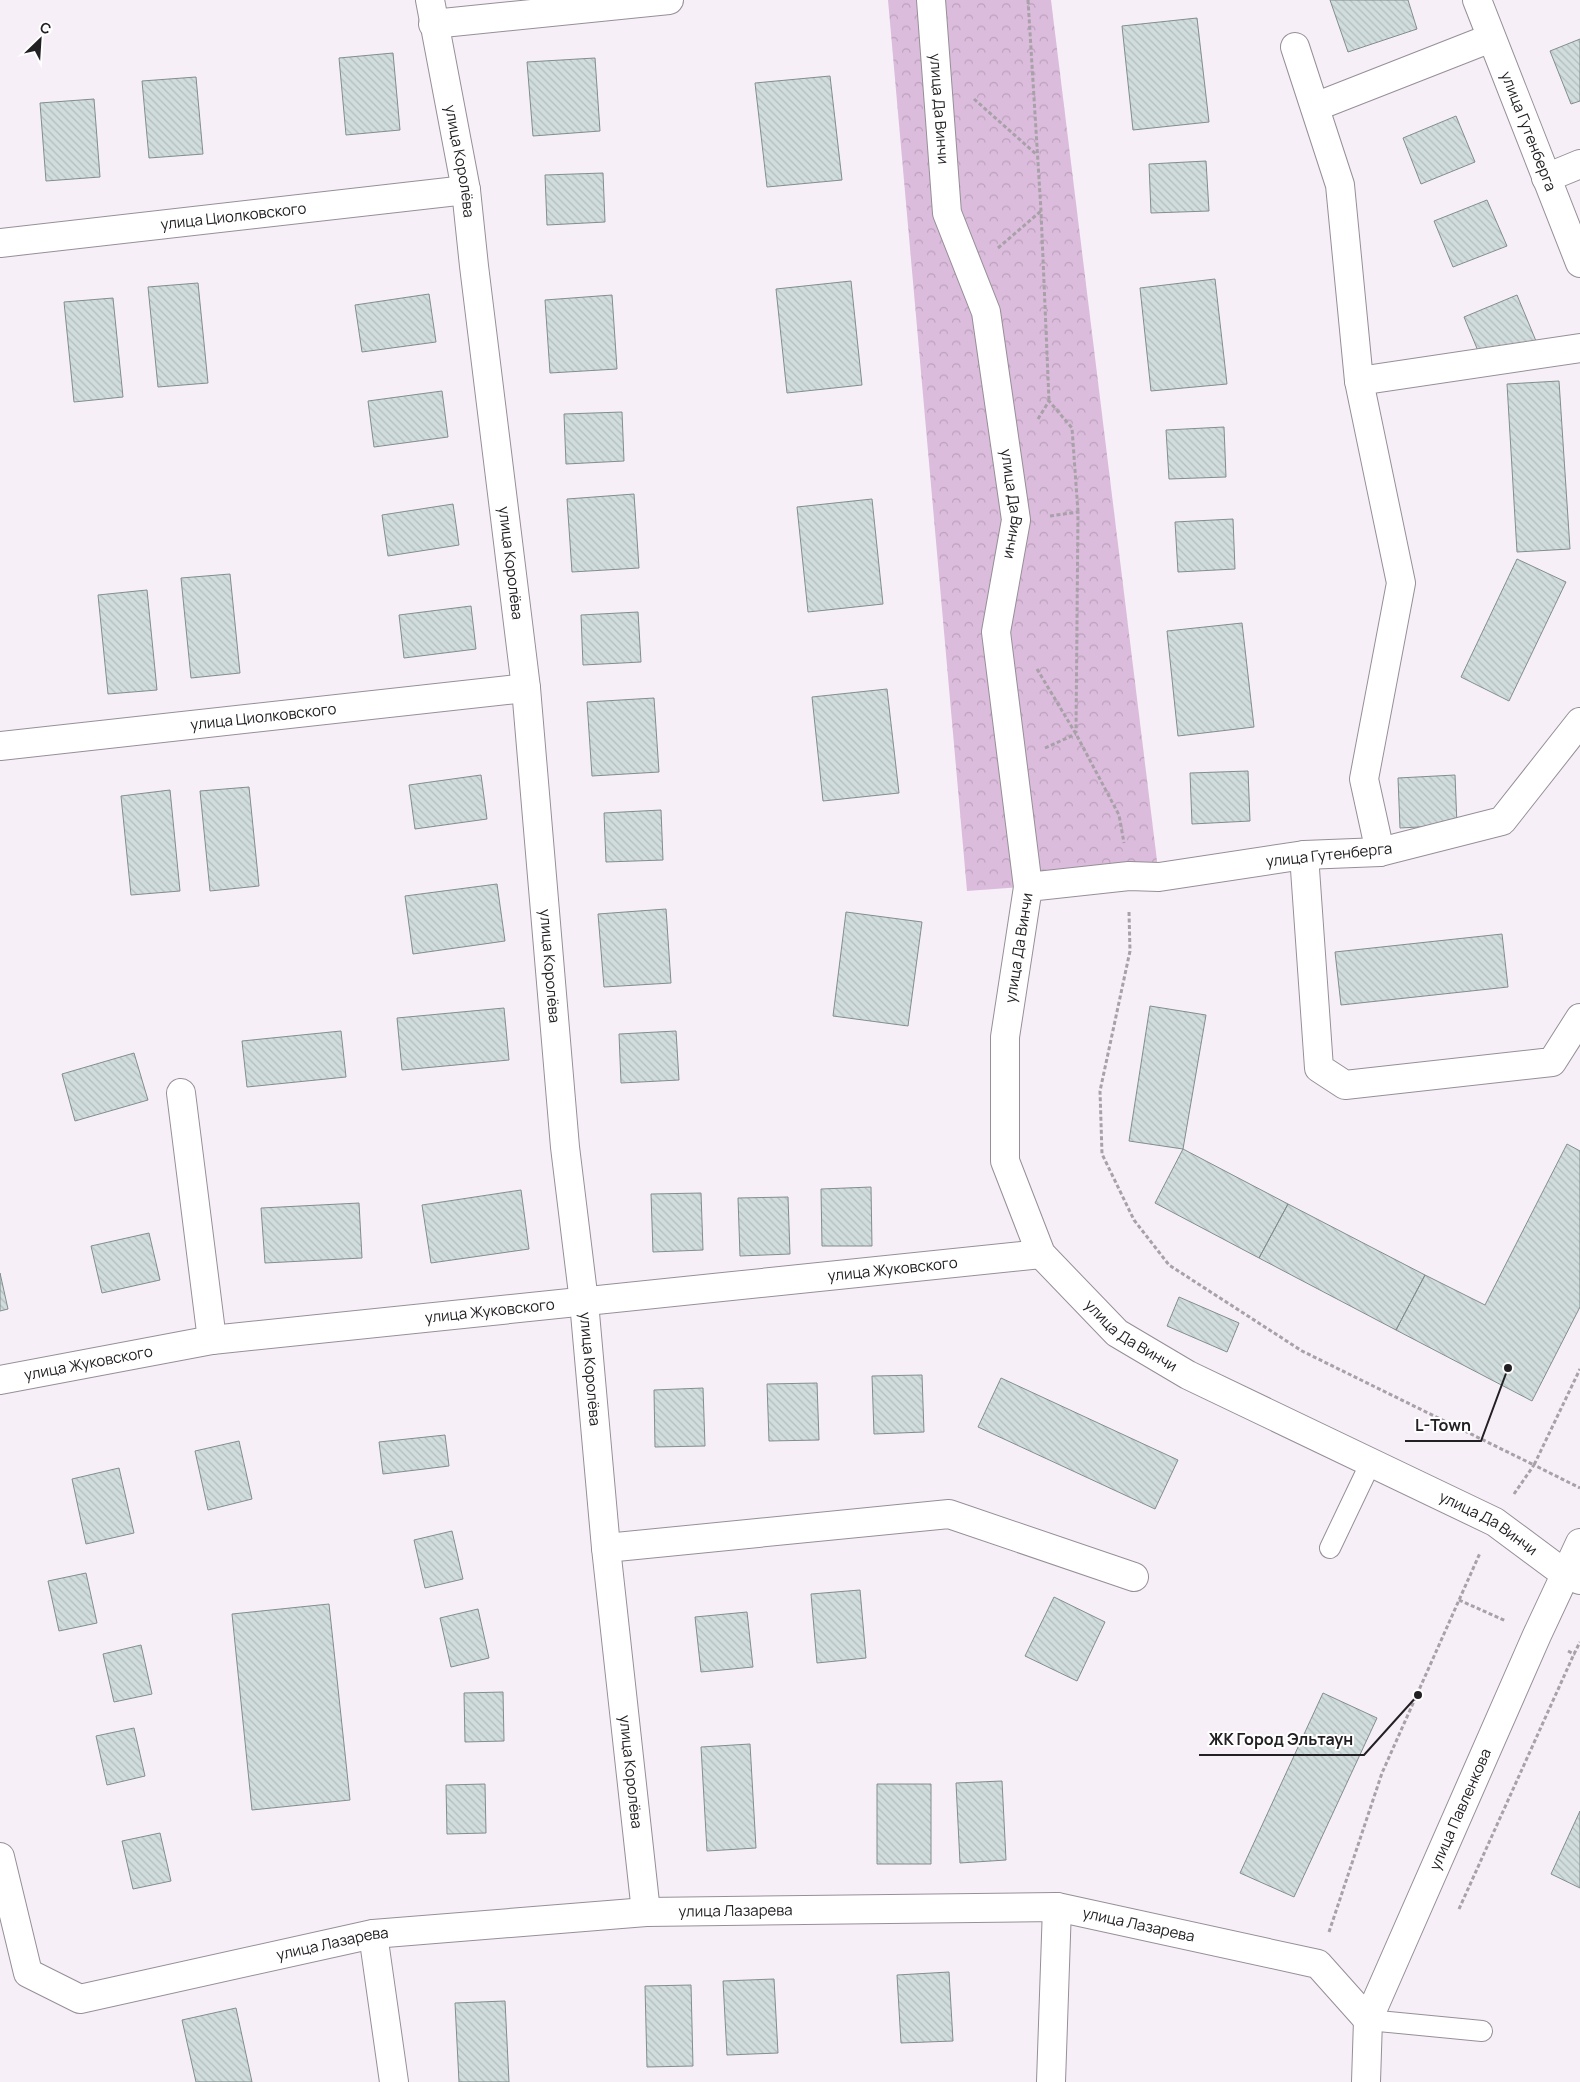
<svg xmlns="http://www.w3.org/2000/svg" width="1580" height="2082" viewBox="0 0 1580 2082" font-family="Manrope,sans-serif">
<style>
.park{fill:url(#park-crowns)}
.building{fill:url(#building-back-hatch);stroke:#828e8d}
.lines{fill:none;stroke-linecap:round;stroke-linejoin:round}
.service-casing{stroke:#968f97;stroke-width:22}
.pedestrian-casing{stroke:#968f97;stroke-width:30}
.minor-casing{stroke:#968f97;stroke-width:30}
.path{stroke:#a8a1a8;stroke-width:3;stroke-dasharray:4 2.5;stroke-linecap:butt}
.service{stroke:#fff;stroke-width:20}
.pedestrian{stroke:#fff;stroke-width:28}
.minor{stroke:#fff;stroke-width:28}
.labels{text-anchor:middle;stroke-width:4;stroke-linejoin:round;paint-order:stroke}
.street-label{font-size:15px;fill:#232023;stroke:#fff}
.leader{fill:none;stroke:#232023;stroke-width:2}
.callout-dot{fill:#232023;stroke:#fff;stroke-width:2}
.callout-label{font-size:16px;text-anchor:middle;font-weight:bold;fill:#232023;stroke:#fff;stroke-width:4;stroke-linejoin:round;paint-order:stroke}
</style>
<defs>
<pattern id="park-crowns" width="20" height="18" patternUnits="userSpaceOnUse" patternTransform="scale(1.25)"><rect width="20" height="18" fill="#dbbcdc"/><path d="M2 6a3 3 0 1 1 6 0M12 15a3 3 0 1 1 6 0" fill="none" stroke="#bca1bc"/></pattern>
<pattern id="building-back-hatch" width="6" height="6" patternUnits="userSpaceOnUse" patternTransform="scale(1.25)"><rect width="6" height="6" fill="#d0dddc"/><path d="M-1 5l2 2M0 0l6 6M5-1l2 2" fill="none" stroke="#b2bdbc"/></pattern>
</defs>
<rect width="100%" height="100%" fill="#f7eff7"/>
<!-- park -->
<path class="park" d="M888,0H1051L1159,877L967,891Z"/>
<!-- building -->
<path class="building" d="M1330,0H1408L1417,29L1348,52Z
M1197,18L1209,122L1133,130L1122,26Z
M1580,39V101L1571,104L1550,51Z
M393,53L400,130L346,135L339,58Z
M595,58L600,131L533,136L527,62Z
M830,76L842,180L767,187L755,83Z
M196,77L203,154L149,158L142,81Z
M94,99L100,177L46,181L40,103Z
M1456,116L1475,162L1421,184L1403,138Z
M1206,161L1209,211L1151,213L1149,164Z
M603,173L605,222L547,225L545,175Z
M1487,200L1507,246L1453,267L1434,221Z
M1215,279L1227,384L1151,391L1140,288Z
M851,281L862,385L787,393L776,289Z
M198,283L208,383L158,387L148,287Z
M429,294L436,342L362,352L355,305Z
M612,295L617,369L550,373L545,300Z
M1517,295L1536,341L1483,363L1464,317Z
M113,298L123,397L74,402L64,302Z
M1559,381L1570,549L1517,552L1507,384Z
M442,391L448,437L374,447L368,401Z
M622,412L624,461L566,464L564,414Z
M1224,427L1226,477L1169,479L1166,430Z
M634,494L639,568L572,572L567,499Z
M872,499L883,604L808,612L797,507Z
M453,504L459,545L388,556L382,515Z
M1233,519L1235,569L1178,572L1175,522Z
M1517,559L1566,582L1509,701L1461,677Z
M230,574L240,673L191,678L181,578Z
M147,590L157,690L108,694L98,595Z
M471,606L476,649L404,658L399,615Z
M638,612L641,662L583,665L581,615Z
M1242,623L1254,727L1178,736L1167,631Z
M887,689L899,793L823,801L812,697Z
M654,698L659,772L592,776L587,702Z
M1248,771L1250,821L1192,824L1190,773Z
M481,775L487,819L415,829L409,785Z
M1455,775L1457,825L1400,828L1398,778Z
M249,787L259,886L210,891L200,791Z
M170,790L180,891L131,895L121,796Z
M661,810L663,860L606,862L604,813Z
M497,884L505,941L413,954L405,896Z
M666,909L671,983L604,987L598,914Z
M846,912L922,922L908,1026L833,1016Z
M1502,934L1508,987L1341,1005L1335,952Z
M1150,1006L1206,1015L1183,1149L1129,1141Z
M504,1008L509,1060L402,1070L397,1018Z
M341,1031L346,1077L247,1087L242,1041Z
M676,1031L679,1080L621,1083L619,1034Z
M134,1053L148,1100L75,1121L62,1074Z
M1567,1144L1580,1151V1307L1532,1401L1396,1330L1425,1275L1485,1305Z
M1183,1149L1288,1204L1259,1258L1155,1203Z
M871,1187L872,1246H822L821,1189Z
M521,1190L529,1249L431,1263L422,1205Z
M701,1193L703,1250L653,1252L651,1194Z
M788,1197L790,1254L740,1256L738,1198Z
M359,1203L362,1258L265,1263L261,1208Z
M1288,1204L1425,1275L1396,1330L1259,1258Z
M149,1233L160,1280L102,1293L91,1246Z
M0,1273L8,1309L0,1311Z
M1179,1297L1239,1323L1227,1352L1167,1326Z
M922,1375L924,1432L874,1434L872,1376Z
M1001,1378L1178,1460L1155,1509L978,1427Z
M817,1383L819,1440L769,1441L767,1384Z
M703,1388L705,1446L655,1447L654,1390Z
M445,1435L449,1466L383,1474L379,1442Z
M239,1441L252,1499L208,1510L195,1451Z
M119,1468L134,1533L86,1544L72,1479Z
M452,1531L463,1579L425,1588L414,1540Z
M86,1573L97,1623L59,1631L48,1581Z
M860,1590L866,1658L817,1663L811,1594Z
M1054,1597L1105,1622L1077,1681L1025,1656Z
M329,1604L350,1800L252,1810L232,1614Z
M478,1609L489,1658L451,1667L440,1618Z
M747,1612L753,1667L701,1672L695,1617Z
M141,1645L152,1694L114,1702L103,1654Z
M503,1692L504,1741L465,1742L464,1693Z
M1323,1693L1377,1718L1294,1897L1240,1873Z
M134,1728L145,1776L107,1785L96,1736Z
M750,1744L756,1848L707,1851L701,1747Z
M1002,1781L1006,1860L960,1863L956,1783Z
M485,1784L486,1833L447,1834L446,1785Z
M877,1784H931V1864H877Z
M1580,1811V1888L1551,1874Z
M160,1833L171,1881L133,1889L122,1841Z
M949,1972L953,2041L901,2043L897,1975Z
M774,1979L778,2053L727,2055L723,1981Z
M691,1985L693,2066L647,2067L645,1986Z
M505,2001L509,2082H459L455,2003Z
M236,2008L252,2082H196L182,2020Z"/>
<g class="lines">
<defs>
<path id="service" d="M1330,1548L1371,1462
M1368,2020L1482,2031"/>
<g id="pedestrian">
<path id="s1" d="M931,0L947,213L986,312L1016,520L996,632L1028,887"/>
</g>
<g id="minor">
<path id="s2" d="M430,0L466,190L474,266L526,688L565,1147L584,1302L606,1548L646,1912"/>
<path id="s3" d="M1477,0L1580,263"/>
<path d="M433,24L669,0"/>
<path d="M1295,47L1340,185L1359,381L1401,583L1364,779L1380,852"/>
<path d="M1315,107L1491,38"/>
<path d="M1546,178L1580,164"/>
<path id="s4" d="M0,243L466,190"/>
<path d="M1359,381L1580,348"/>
<path id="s5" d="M1580,722L1502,821L1380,852L1304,855L1159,877L1129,876L1028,887L1005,1037V1161L1041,1254L1117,1333L1188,1375L1495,1522L1565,1574L1580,1580"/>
<path id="s6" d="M0,746L526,688"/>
<path d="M1304,855L1319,1068L1345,1085L1552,1062L1580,1018"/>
<path d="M181,1093L212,1340"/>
<path id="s7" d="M0,1380L212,1340L1041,1254"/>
<path d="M606,1548L949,1514L1134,1577"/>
<path id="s8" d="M0,1857L28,1973L80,1999L373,1934L646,1912L1057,1907L1318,1964L1368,2020"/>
<path d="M373,1934L394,2082"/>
<path d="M1051,2082L1057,1907"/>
<path id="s9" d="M1366,2082L1368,2020L1537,1635L1580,1543"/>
</g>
</defs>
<!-- service casing -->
<use href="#service" class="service-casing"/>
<!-- pedestrian casing -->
<use href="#pedestrian" class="pedestrian-casing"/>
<!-- minor casing -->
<use href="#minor" class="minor-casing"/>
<!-- path -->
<path class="path" d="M1028,0L1041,211L1049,401
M974,99L1036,154
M998,248L1041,211
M1038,419L1049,401L1072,428L1078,512
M1050,516L1078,512L1076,733
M1037,669L1076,734L1119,815L1124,843
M1045,748L1076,734
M1129,912L1130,951L1100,1091L1102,1154L1134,1220L1169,1265L1302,1351L1534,1465L1580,1369
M1514,1494L1534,1465L1580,1488
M1459,1600L1506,1621
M1568,1651L1574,1654L1580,1642
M1459,1909L1574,1654
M1329,1932L1382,1773L1480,1553"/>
<!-- service -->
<use href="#service" class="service"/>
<!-- pedestrian -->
<use href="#pedestrian" class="pedestrian"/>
<!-- minor -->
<use href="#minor" class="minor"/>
</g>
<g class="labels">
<!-- street labels -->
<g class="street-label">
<text dy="5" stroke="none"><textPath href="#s1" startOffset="109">улица Да Винчи</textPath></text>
<text dy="5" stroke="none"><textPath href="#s3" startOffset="141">улица Гутенберга</textPath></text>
<text dy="5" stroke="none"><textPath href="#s2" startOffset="164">улица Королёва</textPath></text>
<text dy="5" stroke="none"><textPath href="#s4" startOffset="235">улица Циолковского</textPath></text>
<text dy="5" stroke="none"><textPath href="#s1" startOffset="514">улица Да Винчи</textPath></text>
<text dy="5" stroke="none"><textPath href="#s2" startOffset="569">улица Королёва</textPath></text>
<text dy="5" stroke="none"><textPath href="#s6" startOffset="265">улица Циолковского</textPath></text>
<text transform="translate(1329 855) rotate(-6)" y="5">улица Гутенберга</text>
<text transform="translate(1019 948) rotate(-81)" y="5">улица Да Винчи</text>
<text dy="5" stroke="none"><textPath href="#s2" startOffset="974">улица Королёва</textPath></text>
<text dy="5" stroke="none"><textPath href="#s7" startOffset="900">улица Жуковского</textPath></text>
<text dy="5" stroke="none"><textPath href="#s7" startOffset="495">улица Жуковского</textPath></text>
<text dy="5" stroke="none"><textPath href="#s5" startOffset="1104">улица Да Винчи</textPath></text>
<text dy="5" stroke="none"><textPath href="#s7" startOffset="90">улица Жуковского</textPath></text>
<text dy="5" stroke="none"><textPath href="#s2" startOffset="1379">улица Королёва</textPath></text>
<text dy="5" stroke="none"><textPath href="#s5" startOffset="1509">улица Да Винчи</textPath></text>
<text dy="5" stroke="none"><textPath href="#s2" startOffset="1784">улица Королёва</textPath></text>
<text dy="5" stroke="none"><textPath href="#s9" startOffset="292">улица Павленкова</textPath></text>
<text dy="5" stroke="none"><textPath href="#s8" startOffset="841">улица Лазарева</textPath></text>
<text dy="5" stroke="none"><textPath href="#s8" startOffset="1246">улица Лазарева</textPath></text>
<text dy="5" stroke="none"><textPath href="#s8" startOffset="436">улица Лазарева</textPath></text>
</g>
</g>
<!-- callouts -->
<path class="leader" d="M1508 1368L1481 1441H1405M1418 1695L1364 1755H1199"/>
<g class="callout-dot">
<circle cx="1508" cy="1368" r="5"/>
<circle cx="1418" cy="1695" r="5"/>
</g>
<g class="callout-label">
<text x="1443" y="1431">L-Town</text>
<text x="1281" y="1745">ЖК Город Эльтаун</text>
</g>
<!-- north arrow -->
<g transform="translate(40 40) rotate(25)" stroke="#ffffff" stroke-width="4" paint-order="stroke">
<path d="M0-4L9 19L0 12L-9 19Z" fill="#232023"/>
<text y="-8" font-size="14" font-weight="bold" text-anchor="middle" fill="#232023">С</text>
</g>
</svg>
